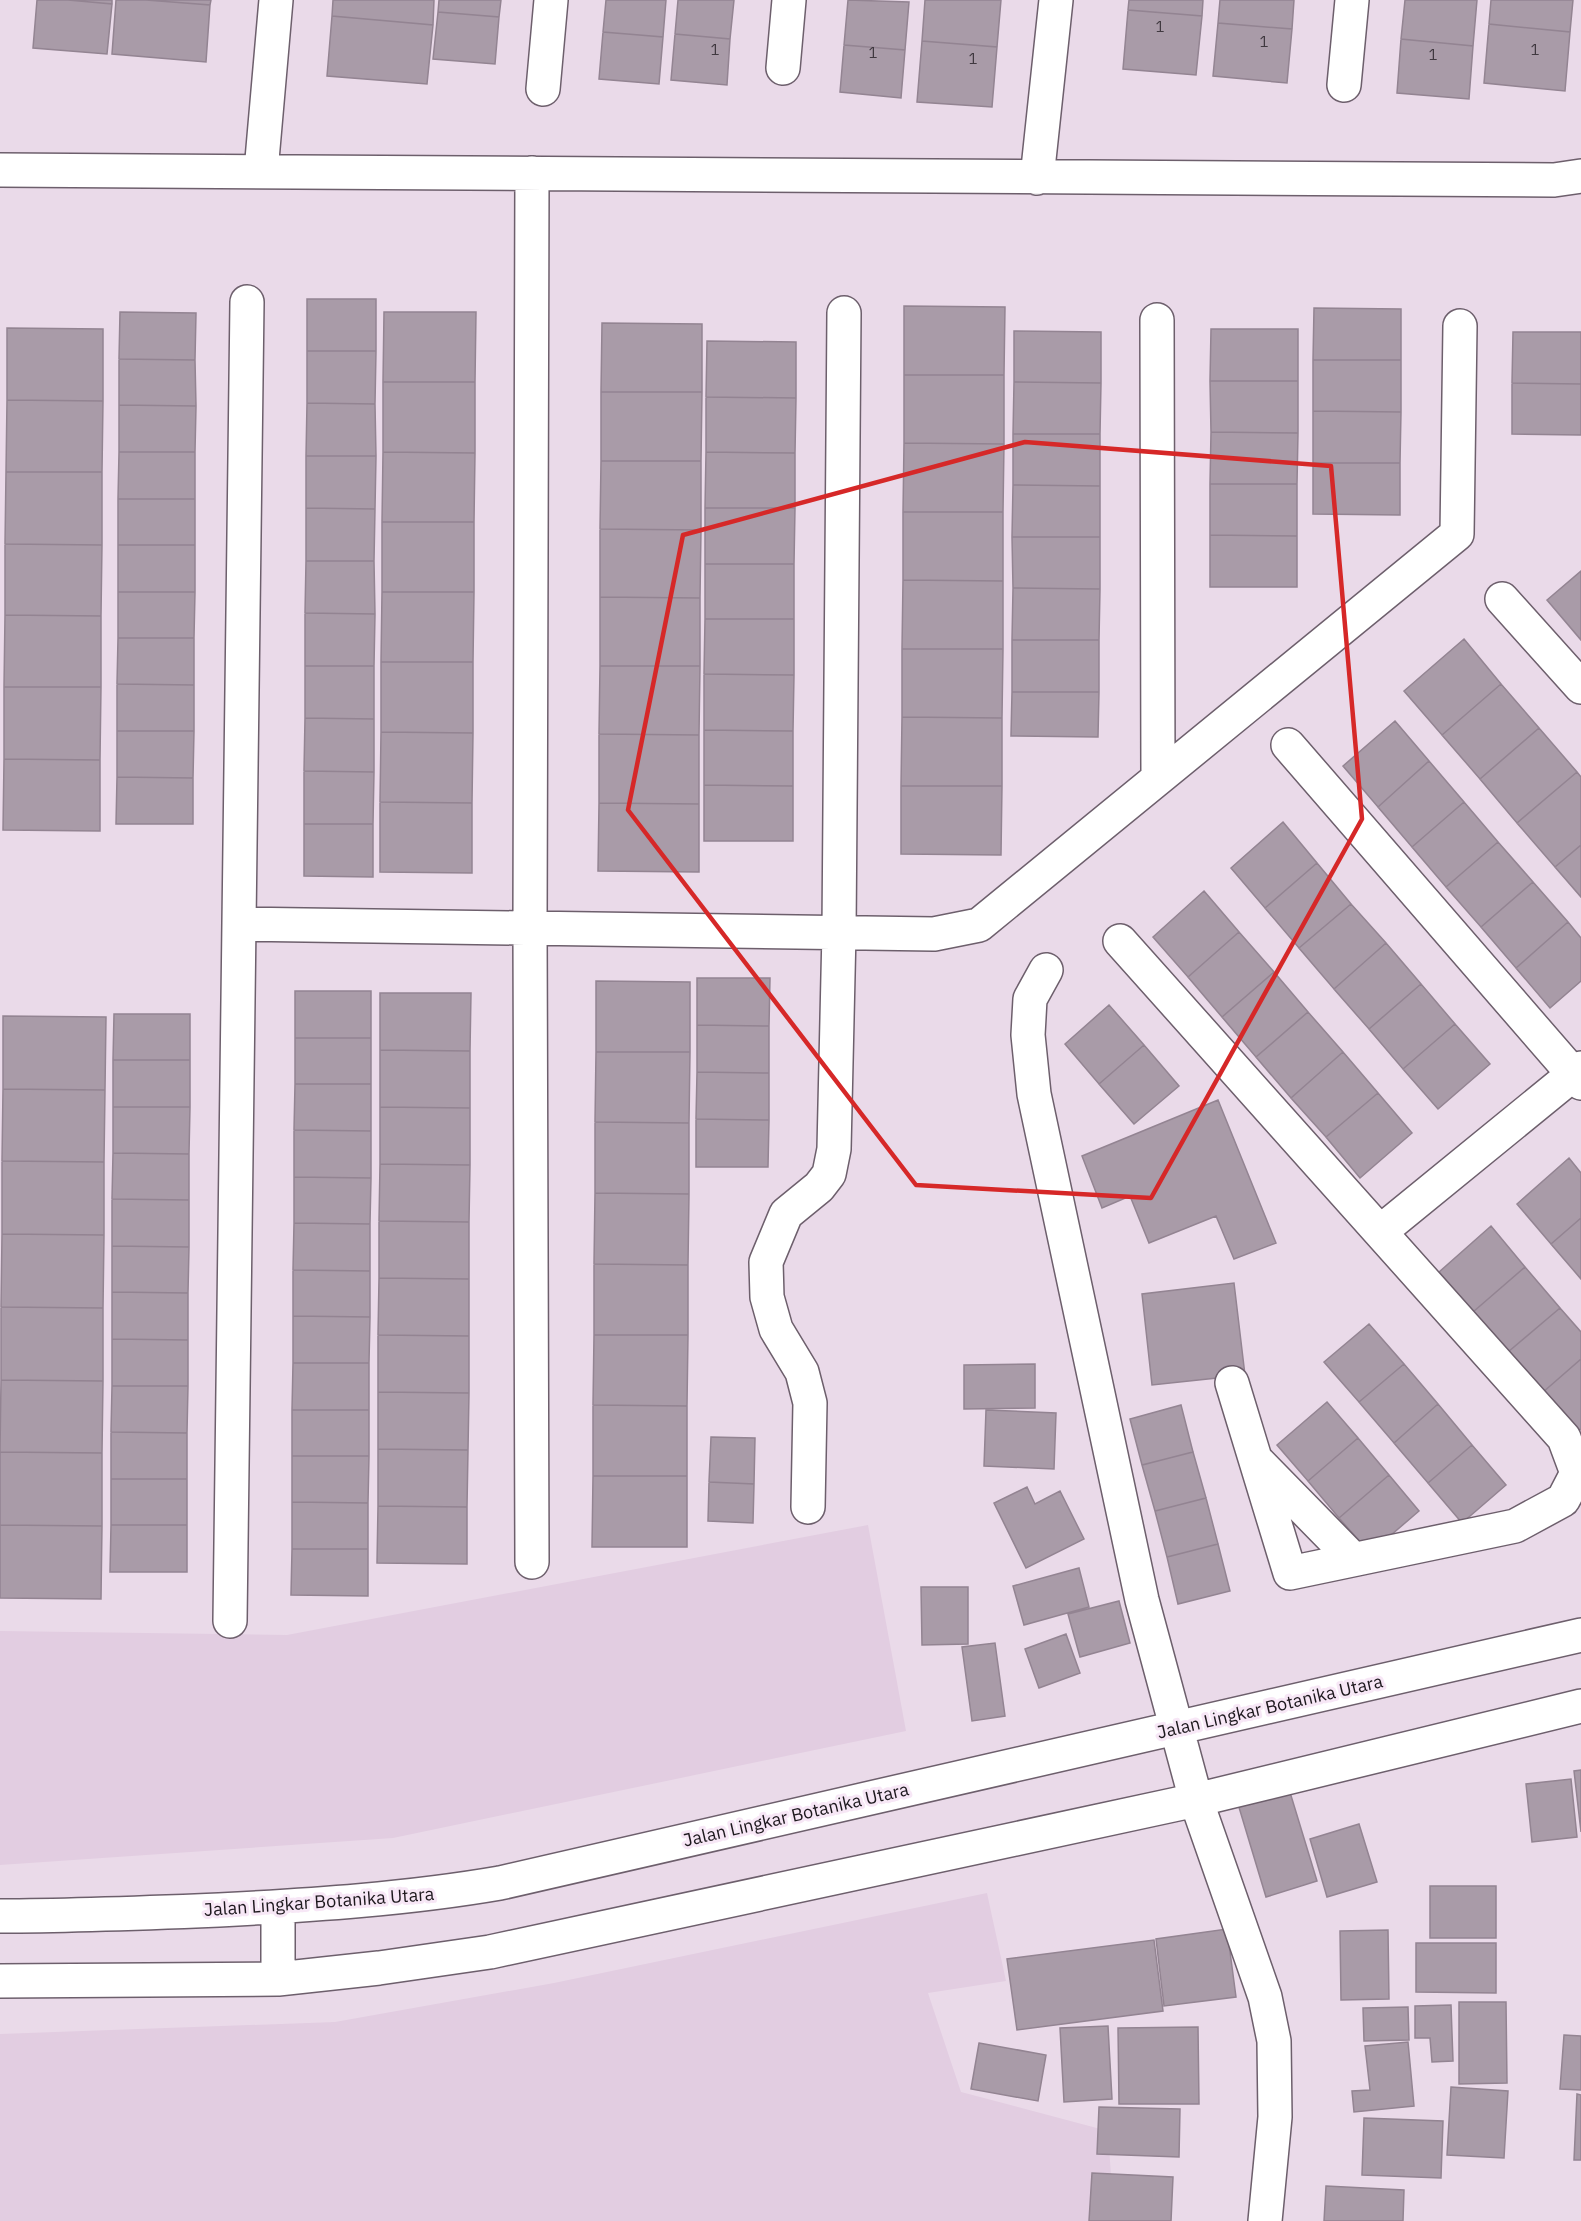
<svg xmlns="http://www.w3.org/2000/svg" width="1581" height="2221" viewBox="0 0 1581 2221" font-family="'IBM Plex Sans',sans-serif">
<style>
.built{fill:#e2cde1}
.building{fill:#a99ba8;stroke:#938492;stroke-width:1.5}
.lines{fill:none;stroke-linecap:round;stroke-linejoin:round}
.minor-casing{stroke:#6d5f6c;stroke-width:36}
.minor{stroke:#fff;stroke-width:33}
.marked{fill:none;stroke:#d62828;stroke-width:4.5;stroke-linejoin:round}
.labels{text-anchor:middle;stroke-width:6;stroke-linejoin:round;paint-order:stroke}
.number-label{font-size:15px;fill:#403940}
.street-label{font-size:18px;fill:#1d181d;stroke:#f7e7f6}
</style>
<rect width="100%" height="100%" fill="#eadae9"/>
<!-- built -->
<path class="built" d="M868,1525L906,1731L393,1838L0,1865V1631L287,1635Z
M987,1893L1006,1981L928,1993L961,2092L1108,2131L1114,2221H0V2034L335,2022L554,1983Z"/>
<!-- building -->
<path class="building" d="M37,0H68L112,4L107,54L33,48Z
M68,0H112V4Z
M116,0H146L210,5L206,62L112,54Z
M146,0H211L210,5Z
M333,0H434L433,25L332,16Z
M439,0H501L499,17L438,12Z
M606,0H666L663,37L603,32Z
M678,0H734L730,39L675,34Z
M848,0L909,2L905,50L844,45Z
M925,0H1001L997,47L922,41Z
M1129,0H1203L1202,16L1128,10Z
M1220,0H1294L1292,29L1218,23Z
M1405,0H1477L1473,46L1401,39Z
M1491,0H1573L1570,32L1489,24Z
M1128,10L1202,16L1196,75L1123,69Z
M438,12L499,17L495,64L433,59Z
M332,16L433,25L427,84L327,76Z
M1218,23L1292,29L1287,83L1213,76Z
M1489,24L1570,32L1565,91L1484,83Z
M603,32L663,37L659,84L599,79Z
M675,34L730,39L727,85L671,80Z
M1401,39L1473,46L1469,99L1397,93Z
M922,41L997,47L992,107L917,102Z
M844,45L905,50L901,98L840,92Z
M307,299H376V351H307Z
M904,306L1005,307L1004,375H904Z
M1314,308L1401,309V360H1313Z
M120,312L196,313L195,360L119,359Z
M384,312H476L475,382H383Z
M602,323L702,324V392H601Z
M7,328L103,329V401L7,400Z
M1211,329H1298V381H1210Z
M1014,331L1101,332V383L1014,382Z
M1513,332H1581V384L1512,383Z
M707,341L796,342V398L706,397Z
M307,351H376L375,404L307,403Z
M119,359L195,360L196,406L119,405Z
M1313,360H1401V412L1313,411Z
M904,375H1004V444L904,443Z
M1210,381H1298V433L1211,432Z
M383,382H475V453L383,452Z
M1014,382L1101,383L1100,434H1013Z
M1512,383L1581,384V435L1512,434Z
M601,392H702L701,461H601Z
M706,397L796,398L795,453L706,452Z
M7,400L103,401L102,472H6Z
M307,403L375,404L376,456H306Z
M119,405L196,406L195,452H119Z
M1313,411L1401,412L1400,463H1313Z
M1211,432L1298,433L1297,484H1210Z
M1013,434H1100V486L1013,485Z
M904,443L1004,444L1003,512H903Z
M119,452H195V499H118Z
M383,452L475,453L474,522H382Z
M706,452L795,453V508H705Z
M306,456H376L375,509L306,508Z
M601,461H701V530L600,529Z
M1313,463H1400V515L1313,514Z
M6,472H102V545L5,544Z
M1210,484H1297V536L1210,535Z
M1013,485L1100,486V537H1012Z
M118,499H195V545H118Z
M306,508L375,509L374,561H306Z
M705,508H795L794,564H705Z
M903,512H1003V581L903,580Z
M382,522H474V592H382Z
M600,529L701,530L700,598L600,597Z
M1210,535L1297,536V587H1210Z
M1012,537H1100V589L1013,588Z
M5,544L102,545L101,616L5,615Z
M118,545H195V592H118Z
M306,561H374L375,614L305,613Z
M705,564H794V619H705Z
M1581,571V640L1547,600Z
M903,580L1003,581V649H902Z
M1013,588L1100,589L1099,640H1012Z
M118,592H195L194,638H118Z
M382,592H474L473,662H381Z
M600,597L700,598V666H600Z
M305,613L375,614L374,666H305Z
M5,615L101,616V687H4Z
M705,619H794V675L704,674Z
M118,638H194V685L117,684Z
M1464,639L1501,684L1442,735L1404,691Z
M1012,640H1099V692H1012Z
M902,649H1003L1002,718L902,717Z
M381,662H473V733L381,732Z
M305,666H374V719L305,718Z
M600,666H700L699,735L599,734Z
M704,674L794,675L793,731L704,730Z
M117,684L194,685V731H117Z
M1501,684L1539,728L1480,779L1442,735Z
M4,687H101L100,760L4,759Z
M1012,692H1099L1098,737L1011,736Z
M902,717L1002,718V786H901Z
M305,718L374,719V772L304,771Z
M1395,721L1429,761L1378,807L1343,766Z
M1539,728L1577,772L1517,823L1480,779Z
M704,730L793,731V786L704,785Z
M117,731H194L193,778L117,777Z
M381,732L473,733L472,803L380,802Z
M599,734L699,735V804L599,803Z
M4,759L100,760V831L3,830Z
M1429,761L1464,802L1412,847L1378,807Z
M304,771L374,772L373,824H304Z
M1577,772L1581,777V845L1555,867L1517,823Z
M117,777L193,778V824H116Z
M704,785L793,786V841H704Z
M901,786H1002L1001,855L901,854Z
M380,802L472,803V873L380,872Z
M1464,802L1498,842L1446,887L1412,847Z
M599,803L699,804V872L598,871Z
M1283,822L1317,863L1265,908L1231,868Z
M304,824H373V877L304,876Z
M1498,842L1533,882L1481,927L1446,887Z
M1581,845V897L1555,867Z
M1317,863L1351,904L1299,948L1265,908Z
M1533,882L1568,922L1516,968L1481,927Z
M1204,891L1239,932L1188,977L1153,937Z
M1351,904L1386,943L1334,989L1299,948Z
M1568,922L1581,938V981L1550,1008L1516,968Z
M1239,932L1274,972L1222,1017L1188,977Z
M1386,943L1421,984L1369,1029L1334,989Z
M1274,972L1308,1012L1256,1057L1222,1017Z
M697,978H770L769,1026L697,1025Z
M596,981L690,982V1052H596Z
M1421,984L1455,1024L1403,1069L1369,1029Z
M295,991H371V1038H295Z
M380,993H471L470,1051L380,1050Z
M1109,1005L1144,1045L1099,1084L1065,1044Z
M1308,1012L1343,1052L1291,1098L1256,1057Z
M114,1014H190V1060H113Z
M3,1016L106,1017L105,1090L3,1089Z
M1455,1024L1490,1064L1438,1109L1403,1069Z
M697,1025L769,1026V1073L697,1072Z
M295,1038H371V1084H295Z
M1144,1045L1179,1086L1134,1124L1099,1084Z
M380,1050L470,1051V1108L380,1107Z
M596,1052H690L689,1123L595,1122Z
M1343,1052L1378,1093L1326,1137L1291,1098Z
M113,1060H190V1107H113Z
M697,1072L769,1073V1120L696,1119Z
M295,1084H371V1131L294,1130Z
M3,1089L105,1090L104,1162L2,1161Z
M1378,1093L1412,1133L1360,1178L1326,1137Z
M1218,1100L1276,1243L1234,1259L1216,1216L1149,1243L1130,1196L1102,1208L1082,1156Z
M113,1107H190L189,1154L113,1153Z
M380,1107L470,1108V1165L380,1164Z
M696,1119L769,1120L768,1167H696Z
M595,1122L689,1123V1194L595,1193Z
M294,1130L371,1131V1178L294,1177Z
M113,1153L189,1154V1200L112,1199Z
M1569,1158L1581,1173V1218L1551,1244L1517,1204Z
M2,1161L104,1162V1235L2,1234Z
M380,1164L470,1165L469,1222L379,1221Z
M294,1177L371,1178L370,1224L294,1223Z
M595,1193L689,1194L688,1265L594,1264Z
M112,1199L189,1200V1247L112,1246Z
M1581,1218V1279L1551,1244Z
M379,1221L469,1222V1279L379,1278Z
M294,1223L370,1224V1271L293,1270Z
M1491,1226L1525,1267L1473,1312L1439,1272Z
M2,1234L104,1235L103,1308L1,1307Z
M112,1246L189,1247L188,1293L112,1292Z
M594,1264L688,1265V1335H594Z
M1525,1267L1560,1308L1508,1352L1473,1312Z
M293,1270L370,1271V1317L293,1316Z
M379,1278L469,1279V1336L378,1335Z
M1234,1283L1245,1375L1152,1385L1142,1294Z
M112,1292L188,1293V1340L112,1339Z
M1,1307L103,1308V1381L1,1380Z
M1560,1308L1581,1332V1359L1542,1393L1508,1352Z
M293,1316L370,1317L369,1363H293Z
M1369,1324L1404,1364L1359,1402L1324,1362Z
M378,1335L469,1336V1393L378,1392Z
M594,1335H688L687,1406L593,1405Z
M112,1339L188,1340V1386H112Z
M1581,1359V1429L1577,1433L1542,1393Z
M293,1363H369V1410H292Z
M1035,1364V1408L964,1409V1365Z
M1404,1364L1438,1404L1394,1443L1359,1402Z
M1,1380L103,1381L102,1453L0,1452Z
M112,1386H188L187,1433L111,1432Z
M378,1392L469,1393L468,1450L378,1449Z
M1327,1402L1358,1438L1308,1481L1277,1445Z
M1438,1404L1472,1445L1428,1483L1394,1443Z
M593,1405L687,1406V1476H593Z
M1181,1405L1193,1452L1142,1465L1130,1419Z
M292,1410H369V1456H292Z
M986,1410L1056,1413L1054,1469L984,1466Z
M111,1432L187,1433V1479H111Z
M711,1437L755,1438L754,1484L709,1482Z
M1358,1438L1389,1475L1339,1518L1308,1481Z
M1472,1445L1506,1485L1462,1523L1428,1483Z
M378,1449L468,1450L467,1507L378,1506Z
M0,1452L102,1453V1526L0,1525Z
M1193,1452L1206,1498L1155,1511L1142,1465Z
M292,1456H369L368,1503L292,1502Z
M1389,1475L1419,1511L1370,1553L1339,1518Z
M593,1476H687V1547H592Z
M111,1479H187V1525H111Z
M709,1482L754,1484L753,1523L708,1521Z
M1027,1487L1035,1504L1060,1491L1084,1539L1026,1568L994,1503Z
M1206,1498L1218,1544L1167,1557L1155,1511Z
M292,1502L368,1503V1549H292Z
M378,1506L467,1507V1564L377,1563Z
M0,1525L102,1526L101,1599L0,1598Z
M111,1525H187V1572H110Z
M1218,1544L1230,1591L1178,1604L1167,1557Z
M292,1549H368V1596L291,1595Z
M1079,1568L1089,1607L1024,1625L1013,1586Z
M921,1587H968V1644L922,1645Z
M1119,1601L1130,1643L1080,1657L1068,1614Z
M1066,1634L1080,1673L1039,1688L1025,1649Z
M995,1643L1005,1716L972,1721L962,1647Z
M1581,1770V1832L1574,1771Z
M1571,1779L1577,1837L1532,1842L1526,1784Z
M1289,1789L1317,1881L1266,1897L1238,1804Z
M1359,1824L1377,1882L1327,1897L1310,1839Z
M1430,1886H1496V1938H1430Z
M1227,1929L1236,1997L1164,2006L1156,1939Z
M1388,1930L1389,1999L1341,2000L1340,1931Z
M1154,1940L1163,2011L1017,2030L1007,1959Z
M1416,1943H1496V1993L1416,1992Z
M1459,2002H1506L1507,2083L1459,2084Z
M1451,2005L1453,2061L1432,2062L1430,2038H1415V2006Z
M1408,2007L1409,2040L1364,2041L1363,2008Z
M1108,2026L1112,2099L1064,2102L1060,2028Z
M1198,2027L1199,2104H1119L1118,2028Z
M1564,2035L1581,2036V2090L1560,2089Z
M1408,2042L1414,2106L1354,2112L1352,2091L1370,2090L1365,2046Z
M979,2043L1046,2055L1038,2101L971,2089Z
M1451,2087L1508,2091L1504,2158L1447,2155Z
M1577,2094L1581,2095V2160H1574Z
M1099,2107L1180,2109L1179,2157L1097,2154Z
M1364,2118L1443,2121L1441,2178L1362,2175Z
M1092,2173L1173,2177L1171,2221H1089Z
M1326,2186L1404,2190L1403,2221H1324Z"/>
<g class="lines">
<defs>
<path id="minor" d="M783,68L789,0
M1344,85L1352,0
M543,89L551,0
M0,170L1554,180L1581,176
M261,171L276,0
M1037,178L1056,0
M1157,320L1158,778
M1502,599L1581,687
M1288,745L1581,1083
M239,924L934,934L979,925L1457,534L1460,326
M1120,941L1564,1438L1577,1473L1563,1500L1515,1526L1290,1573L1232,1383
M1046,970L1030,999L1028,1035L1034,1094L1142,1600L1196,1800L1265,1997L1274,2041L1275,2117L1265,2221
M1380,1232L1581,1068
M1260,1464L1353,1559
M808,1507L810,1403L802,1372L776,1329L767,1297L766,1262L786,1214L819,1187L829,1174L834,1149L839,932L844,313
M532,1562L530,928L532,173
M230,1621L247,302
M278,1907V1979
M0,1916C73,1916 146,1913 219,1910C313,1905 407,1899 500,1883L1581,1635
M0,1981L278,1979L379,1968L490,1952L1196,1800L1581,1706"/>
</defs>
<!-- minor casing -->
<use href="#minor" class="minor-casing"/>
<!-- minor -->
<use href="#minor" class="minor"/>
</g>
<!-- marked area -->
<path class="marked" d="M1025,442L1331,466L1362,819L1151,1198L916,1185L628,810L683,535Z"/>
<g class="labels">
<!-- number labels -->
<g class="number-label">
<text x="1160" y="32">1</text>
<text x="1264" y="47">1</text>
<text x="715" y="55">1</text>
<text x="1535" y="55">1</text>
<text x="873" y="58">1</text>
<text x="1433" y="60">1</text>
<text x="973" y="64">1</text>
</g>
<!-- street labels -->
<g class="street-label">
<text transform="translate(1270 1707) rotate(-13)" y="6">Jalan Lingkar Botanika Utara</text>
<text transform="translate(796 1815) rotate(-13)" y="6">Jalan Lingkar Botanika Utara</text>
<text transform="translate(319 1902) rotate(-4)" y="6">Jalan Lingkar Botanika Utara</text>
</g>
</g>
</svg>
